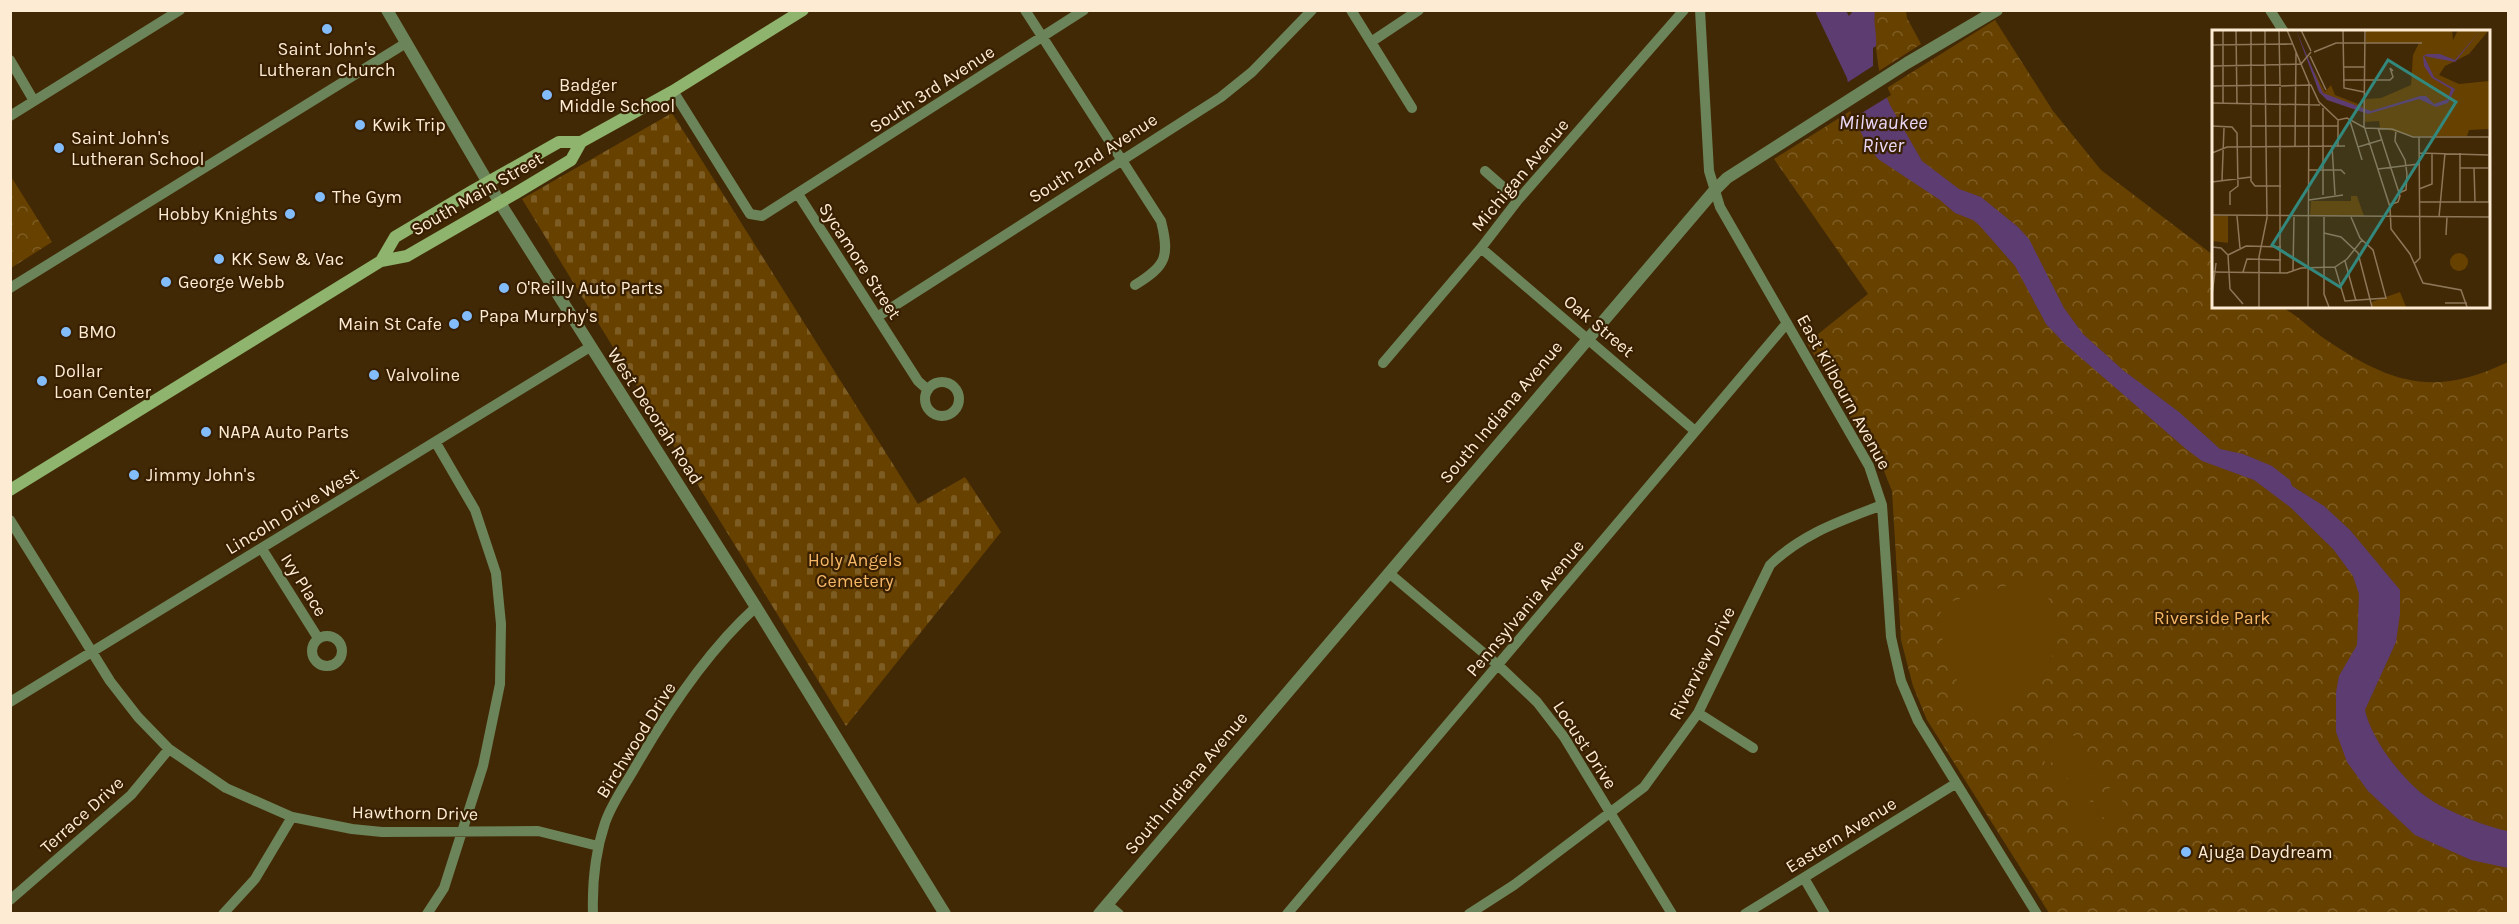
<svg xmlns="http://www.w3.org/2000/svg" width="2519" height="924" viewBox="0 0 2519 924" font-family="Karla,sans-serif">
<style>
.cemetery{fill:url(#cemetery-stones)}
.park{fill:url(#park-crowns)}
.pitch{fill:#674100}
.water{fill:#5d3c71}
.pier{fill:#422906}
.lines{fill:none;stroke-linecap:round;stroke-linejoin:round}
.minor{stroke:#6c8459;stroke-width:10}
.tertiary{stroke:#6c8459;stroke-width:12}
.secondary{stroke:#8eb46e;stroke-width:12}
.poi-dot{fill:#83bcfb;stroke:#371f00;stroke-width:2}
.labels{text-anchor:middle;stroke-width:4.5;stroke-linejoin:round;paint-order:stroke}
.poi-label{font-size:18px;fill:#feebd4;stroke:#371f00;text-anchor:start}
.street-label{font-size:18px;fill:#feebd4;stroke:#371f00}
.park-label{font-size:18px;fill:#f6b766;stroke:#371f00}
.water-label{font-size:20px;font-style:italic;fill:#ebd8f9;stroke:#371f00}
.inset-road{fill:none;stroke:#8d7758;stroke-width:1.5}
.view{fill:#33887d;fill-opacity:0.15;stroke:#33887d;stroke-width:3}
.inset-edge{fill:none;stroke:#feebd4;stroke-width:3}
</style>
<defs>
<pattern id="cemetery-stones" width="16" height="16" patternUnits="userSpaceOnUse" patternTransform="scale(1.5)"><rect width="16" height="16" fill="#674100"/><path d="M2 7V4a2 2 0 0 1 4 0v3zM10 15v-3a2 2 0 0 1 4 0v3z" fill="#7e5d24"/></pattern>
<pattern id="park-crowns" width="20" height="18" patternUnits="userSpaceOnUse" patternTransform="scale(1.5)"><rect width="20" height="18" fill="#674100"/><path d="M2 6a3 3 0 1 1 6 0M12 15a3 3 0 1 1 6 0" fill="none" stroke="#7e5d24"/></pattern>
</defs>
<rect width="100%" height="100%" fill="#422906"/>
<!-- cemetery -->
<path class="cemetery" d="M672,113L918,504L965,477L1001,532L846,726L522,199Z"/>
<!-- park -->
<path class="park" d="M1871,11H1906L1907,18L1921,44L1879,71Z
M1995,20L2053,111L2101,170L2213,255V306C2226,306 2273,303 2281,307C2296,314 2309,328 2322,337C2388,382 2432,399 2508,362V913H2049L1927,720L1913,686L1901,640L1892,491L1880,461L1866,444L1807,343L1868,294L1774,159Z
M10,175L52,242L11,268H10Z"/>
<!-- pitch -->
<path class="pitch" d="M2042,576C2070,661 2052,690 1971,720L1936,621L1946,603Z
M2070,730L2079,745L2047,765L2038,750Z
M2082,748L2091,763L2059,783L2049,768Z
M2093,767L2103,782L2070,802L2061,787Z
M2113,786L2131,815L2110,828L2092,799Z
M2090,801L2107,829L2087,842L2069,814Z"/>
<!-- water -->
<path class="water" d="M1815,11H1846L1849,16L1853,11H1875C1873,23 1877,33 1876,46L1873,48V65L1890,105L1922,161L1959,189L1981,197L2018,227L2029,239L2064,308L2083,334L2124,371L2179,412L2220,449L2243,454L2272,466L2290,480L2292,486L2324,506L2350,530L2400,590V614L2396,642L2365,710C2371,739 2403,781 2428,798C2444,810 2489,828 2508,831V868L2471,860L2415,835L2368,791L2347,762L2336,732V692L2339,676L2357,645L2359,594L2353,576L2333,549L2290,507L2254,480L2202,461L2186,449L2065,344L2046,324L2015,266L1979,225L1973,220L1955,213L1940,200L1878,159L1867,145L1855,120L1847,78Z"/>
<!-- pier -->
<path class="pier" d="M1876,64L1891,95L1852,119L1845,84Z"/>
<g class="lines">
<!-- minor -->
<path class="minor" d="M1025,10L1161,221C1170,257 1166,266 1135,285
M1351,10L1412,108
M1700,10L1709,171L1720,207L1869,466L1882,505L1891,637L1901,681L1918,721L2037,914
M2270,10L2284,32
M1371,42L1419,10
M10,60L34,101
M673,91L750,214L762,216L1084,10
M10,116L180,10
M1485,171L1518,200
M798,194L918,381L928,390
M1481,248L1695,431
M10,288L406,43
M877,317L1221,97L1252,72L1312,10
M1383,363L1481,248L1518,200L1684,10
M925 399a17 17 0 1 1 34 0a17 17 0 1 1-34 0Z
M10,520L110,681L138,717L169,749L226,788L292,817L352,829L382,832L538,831L598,846
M262,549L318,638
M1389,573L1499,666L1537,702L1564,737L1672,914
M312 651a15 15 0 1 1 30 0a15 15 0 1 1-30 0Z
M10,702L590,347
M1698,713L1753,748
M1804,878L1825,914
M10,900L131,795L169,749
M1107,904L1119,914
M223,914L255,879L292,817
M427,914L444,888L483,766L500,684L501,624L496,573L475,510L436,443
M593,914C592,883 595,853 605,823C611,805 623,788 633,771C665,715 708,650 756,607
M1287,914L1787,323
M1469,914L1514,885L1644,787L1698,713L1770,565C1803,533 1841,521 1882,505
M1745,914L1955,784"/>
<!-- tertiary -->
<path class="tertiary" d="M387,10L500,203L756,607L945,914
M1099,914L1714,191L1727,178L1907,63L1997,10"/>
<!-- secondary -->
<path class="secondary" d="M381,261L395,237L474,190L559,142H581
M10,490L381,261L407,256L516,193L571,160L581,142L673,91L803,10"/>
</g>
<!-- markers -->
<g class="poi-dot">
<circle cx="327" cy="29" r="6"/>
<circle cx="547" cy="95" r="6"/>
<circle cx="360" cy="125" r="6"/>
<circle cx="59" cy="148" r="6"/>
<circle cx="320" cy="197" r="6"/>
<circle cx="290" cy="214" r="6"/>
<circle cx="219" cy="259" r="6"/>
<circle cx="166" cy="282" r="6"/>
<circle cx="504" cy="288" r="6"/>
<circle cx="467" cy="316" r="6"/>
<circle cx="454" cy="324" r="6"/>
<circle cx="66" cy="332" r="6"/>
<circle cx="374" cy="375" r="6"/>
<circle cx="42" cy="381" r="6"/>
<circle cx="206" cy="432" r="6"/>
<circle cx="134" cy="475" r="6"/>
<circle cx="2186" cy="852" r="6"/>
</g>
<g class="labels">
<!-- poi labels -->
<g class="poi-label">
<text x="327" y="55" text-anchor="middle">Saint John's<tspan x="327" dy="21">Lutheran Church</tspan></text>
<text x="559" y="91">Badger<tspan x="559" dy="21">Middle School</tspan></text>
<text x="372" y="131">Kwik Trip</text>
<text x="71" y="144">Saint John's<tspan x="71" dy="21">Lutheran School</tspan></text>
<text x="332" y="203">The Gym</text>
<text x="278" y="220" text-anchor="end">Hobby Knights</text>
<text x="231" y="265">KK Sew &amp; Vac</text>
<text x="178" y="288">George Webb</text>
<text x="516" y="294">O'Reilly Auto Parts</text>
<text x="479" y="322">Papa Murphy's</text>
<text x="442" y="330" text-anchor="end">Main St Cafe</text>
<text x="78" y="338">BMO</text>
<text x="54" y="377">Dollar<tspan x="54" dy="21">Loan Center</tspan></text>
<text x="386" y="381">Valvoline</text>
<text x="218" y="438">NAPA Auto Parts</text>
<text x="146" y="481">Jimmy John's</text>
<text x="2198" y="858">Ajuga Daydream</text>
</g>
<!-- street labels -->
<g class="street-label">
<text transform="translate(932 89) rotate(-33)" y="6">South 3rd Avenue</text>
<text transform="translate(1093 158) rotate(-33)" y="6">South 2nd Avenue</text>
<text transform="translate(1520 175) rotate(-50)" y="6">Michigan Avenue</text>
<text transform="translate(477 194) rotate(-30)" y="6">South Main Street</text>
<text transform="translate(860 261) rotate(57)" y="6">Sycamore Street</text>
<text transform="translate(1599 326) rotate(40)" y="6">Oak Street</text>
<text transform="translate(1844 392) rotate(61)" y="6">East Kilbourn Avenue</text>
<text transform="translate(1501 412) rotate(-50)" y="6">South Indiana Avenue</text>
<text transform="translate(655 416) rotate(57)" y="6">West Decorah Road</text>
<text transform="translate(292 511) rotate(-31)" y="6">Lincoln Drive West</text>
<text transform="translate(304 585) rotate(58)" y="6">Ivy Place</text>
<text transform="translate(1525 608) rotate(-50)" y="6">Pennsylvania Avenue</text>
<text transform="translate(1702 663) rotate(-63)" y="6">Riverview Drive</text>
<text transform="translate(636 740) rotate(-58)" y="6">Birchwood Drive</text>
<text transform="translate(1585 745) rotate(57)" y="6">Locust Drive</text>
<text transform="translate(1186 783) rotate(-50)" y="6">South Indiana Avenue</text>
<text transform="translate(415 813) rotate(1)" y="6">Hawthorn Drive</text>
<text transform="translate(82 815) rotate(-42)" y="6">Terrace Drive</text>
<text transform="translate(1841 835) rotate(-32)" y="6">Eastern Avenue</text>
</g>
<!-- park labels -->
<g class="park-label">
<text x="855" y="566">Holy Angels<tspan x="855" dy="21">Cemetery</tspan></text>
<text x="2212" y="624">Riverside Park</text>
</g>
<!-- water labels -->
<g class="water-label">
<text x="1883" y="129">Milwaukee<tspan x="1883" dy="23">River</tspan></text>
</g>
</g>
<!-- overview -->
<g transform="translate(2212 30)">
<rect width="278" height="278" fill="#422906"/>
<path d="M139,166H145L152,186H98L99,171H139Z" fill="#674100"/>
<path d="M154,0H240L241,10L246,0H277L257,24L233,36L227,45L247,54L277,51V99L257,100L255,106H201L168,98L167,91L153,92V69L169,68L199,55L201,25L207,13H154ZM102,41L113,62L119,55L123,65L151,76V80L114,67L105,56ZM0,186H16V213L0,211ZM188,262L194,277H160V272Z" fill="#674100"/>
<path d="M238 232a9 9 0 1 1 18 0a9 9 0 1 1-18 0Z" fill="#674100"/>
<path d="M84,0L111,63L159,81L208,66H214L222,74L236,69L239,59L220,48L212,36L211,26L215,24H228L243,30L269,0L243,32L212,26L222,47L243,59L236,73L224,77L207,69L156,84L115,70L107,62Z" fill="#5d3c71"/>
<path class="inset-road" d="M11,0V74M24,0L25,74M39,0V151L43,156H69M53,0V35L89,34L97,53L96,277M67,0L68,54M75,0L89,34L99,22M89,0L99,21M131,0L132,58L152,62M153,0L152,96L178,177L179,199L198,224L211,253L249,260L255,277M0,15L81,14M102,22L124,13H210M98,26L114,60M0,36L53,35L55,188L47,227V277M131,37H153M131,50H178L181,47L178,38L181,41M0,56L69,55M69,56L99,55L107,72L126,90L135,88L153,98L180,99L201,107H278M68,57V243M0,73L108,75M126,90V116M138,91L150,130M0,96L20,97L25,103L26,156L18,162V175M39,96H126M166,98L188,166L186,172L177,175M184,100L183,111L193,130L195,144L194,160L187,163M277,107V172M83,116L84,22M120,116L123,165M146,117L169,110M0,123L15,117L133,116M207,123L277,125M248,123V172M248,138H277M262,138L263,172M166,139L207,134M97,140H129L133,144M10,150L12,98M0,152L39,147M207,159L220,154V123M111,165V78M97,170L131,165M207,172H278M0,185L278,187M25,186L28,218M112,187V264L117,277M227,187L233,123M112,203L129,207L146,223L160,277M234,205L235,187M0,217L9,218L16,225L18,259L31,274M16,225L34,216L69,217M133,231L144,271M203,233L208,228L207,107M123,237L133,271L174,268L161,220L148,208L139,187M81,240L82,187M0,242L75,243L89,238L123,237L135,229L150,210M31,242L35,229L69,230M0,265L4,233M233,273H255"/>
<path class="view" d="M176,30L244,72L128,257L60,215Z"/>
<rect width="278" height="278" class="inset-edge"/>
</g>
<!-- border -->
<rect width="2519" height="924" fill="none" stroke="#feebd4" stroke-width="24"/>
</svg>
